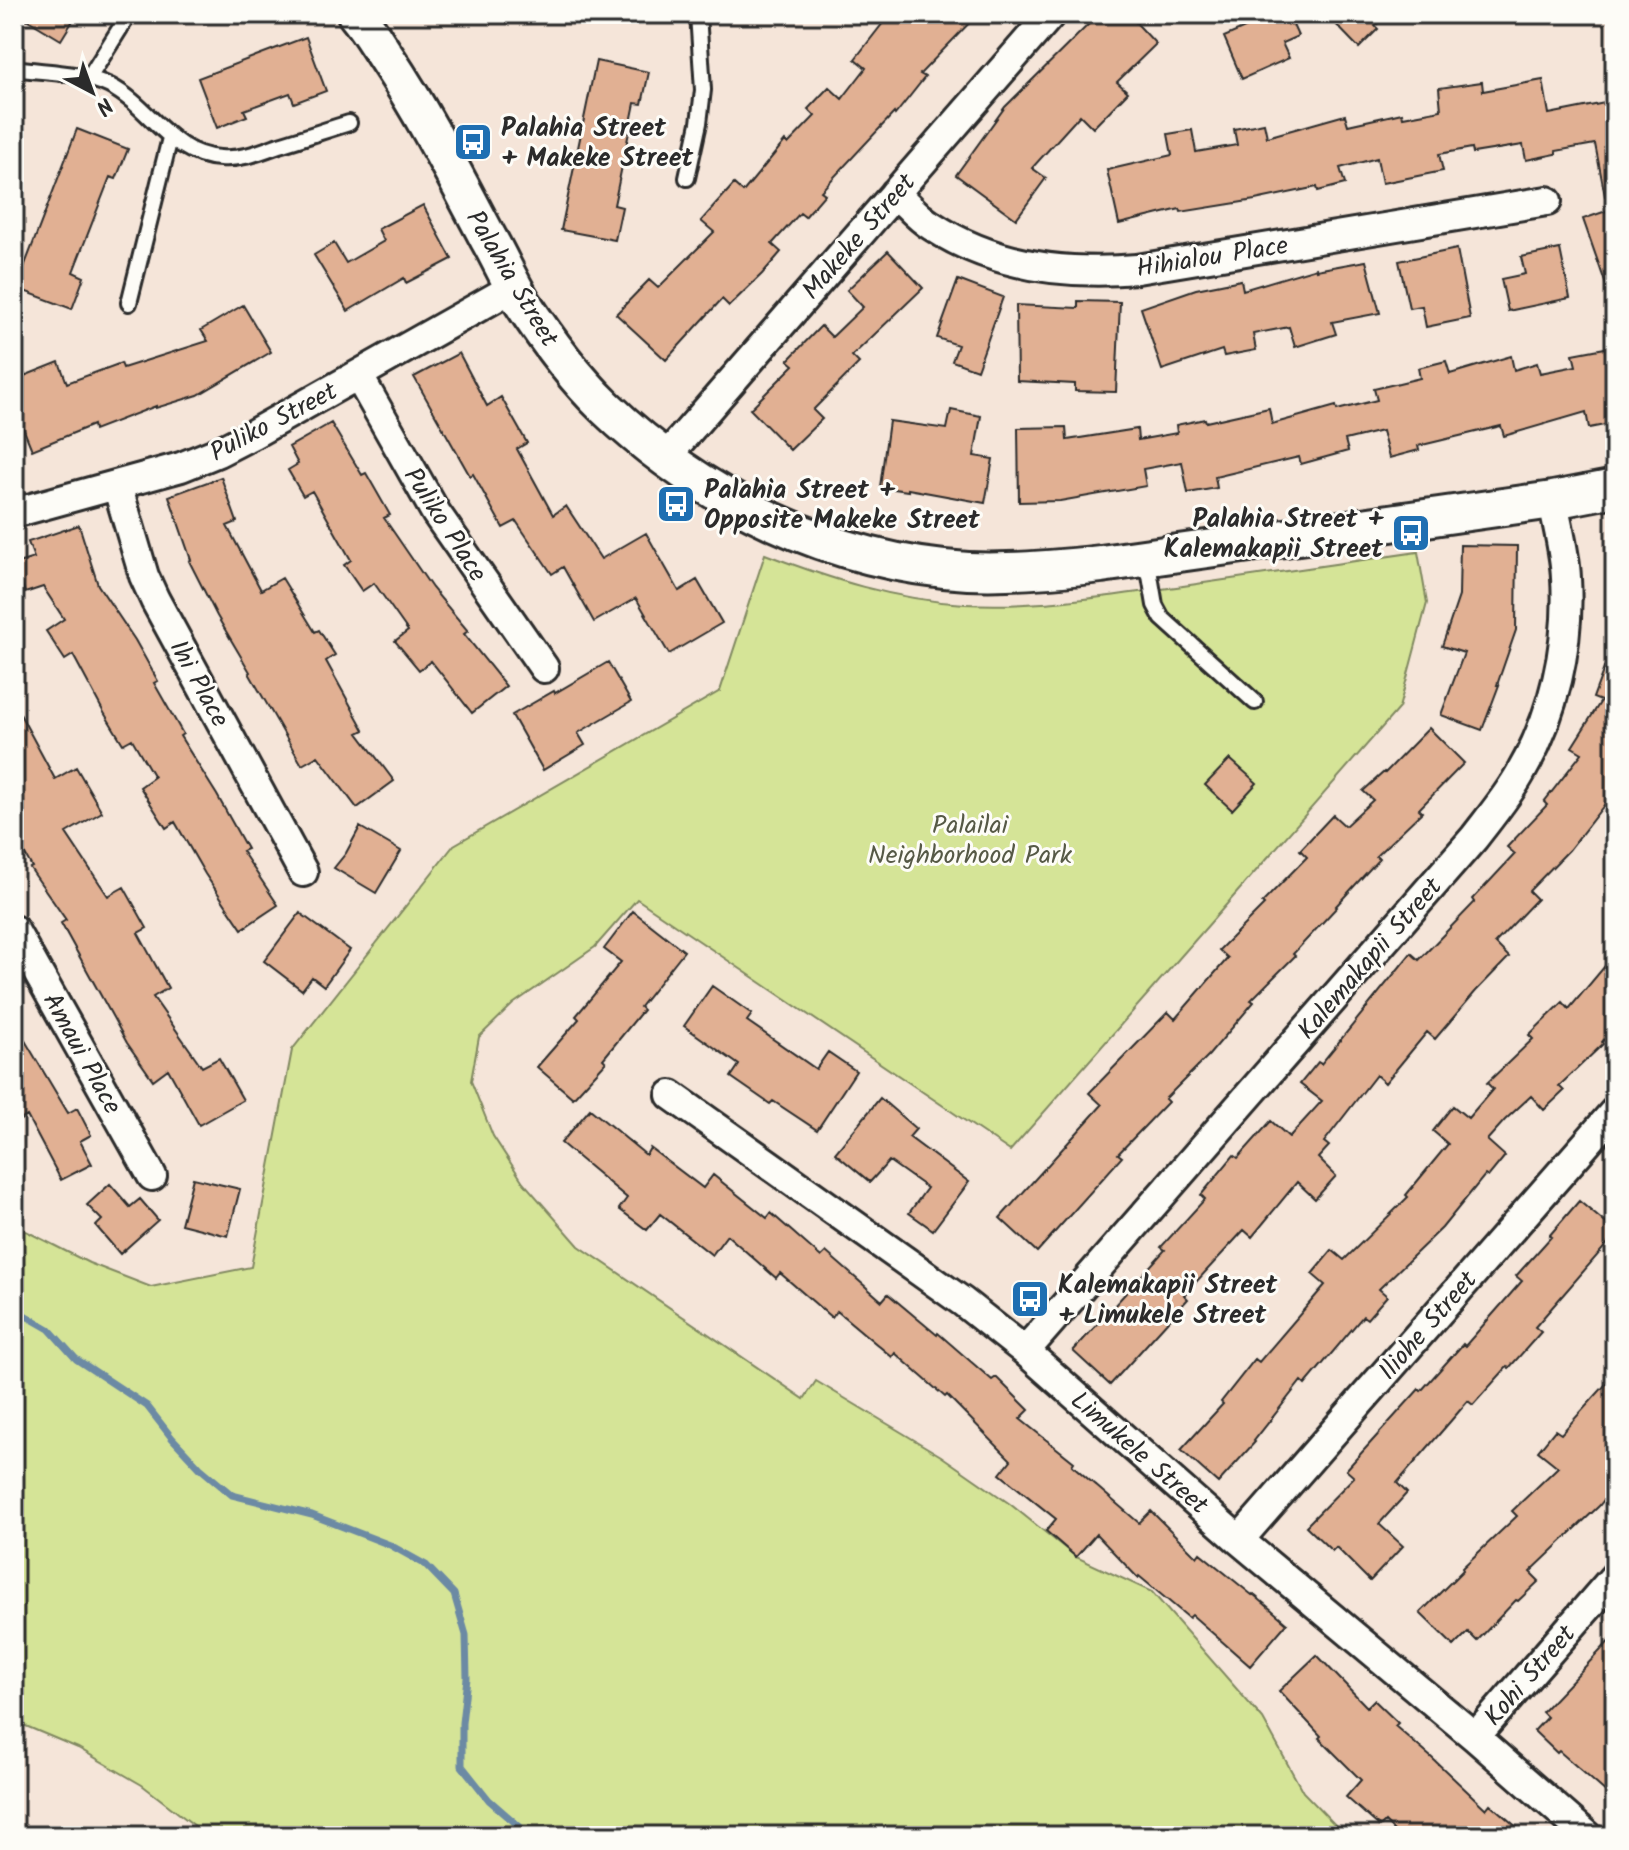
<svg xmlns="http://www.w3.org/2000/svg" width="1629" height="1850" viewBox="0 0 1629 1850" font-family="Kalam,sans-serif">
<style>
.green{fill:#d5e497;stroke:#808861;stroke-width:2}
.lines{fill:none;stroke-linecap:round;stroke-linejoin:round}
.stream{stroke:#6c8aa4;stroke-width:7}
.building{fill:#e1b093;stroke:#2b2b2b;stroke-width:2}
.service-casing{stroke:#2b2b2b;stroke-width:20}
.minor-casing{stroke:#2b2b2b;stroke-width:34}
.tertiary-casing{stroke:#2b2b2b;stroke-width:42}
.service{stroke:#fdfcf7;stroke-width:14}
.minor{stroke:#fdfcf7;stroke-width:28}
.tertiary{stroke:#fdfcf7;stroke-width:36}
.labels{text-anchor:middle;stroke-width:6;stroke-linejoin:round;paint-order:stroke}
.poi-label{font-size:26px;font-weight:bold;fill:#2b2b2b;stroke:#fdfcf7;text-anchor:start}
.street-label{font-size:26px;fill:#2b2b2b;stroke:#fdfcf7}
.park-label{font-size:26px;fill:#565946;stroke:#fdfcf7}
</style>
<rect width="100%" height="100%" fill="#f5e5d9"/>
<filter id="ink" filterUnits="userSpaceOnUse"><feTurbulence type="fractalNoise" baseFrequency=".0125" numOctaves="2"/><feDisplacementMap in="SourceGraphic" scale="16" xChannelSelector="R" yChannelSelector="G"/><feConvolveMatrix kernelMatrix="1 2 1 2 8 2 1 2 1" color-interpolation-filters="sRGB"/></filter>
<g filter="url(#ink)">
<!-- green -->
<path class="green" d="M1418,552L1427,603L1399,708L1010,1151L637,899L595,947L513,1004L479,1037L471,1081L493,1136L523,1182L579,1246L804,1399L816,1381L941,1456L1010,1504L1076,1557L1152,1592L1263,1719L1303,1792L1346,1836H208L142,1785L78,1748L14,1721V1225L89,1263L151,1287L251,1267L292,1050L454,845L720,691L765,554C830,579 895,600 965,604C1038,608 1110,596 1183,586C1261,575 1340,563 1418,552Z"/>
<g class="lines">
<!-- stream -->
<path class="stream" d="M14,1309L49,1329L76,1359L147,1406L172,1438L200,1468L232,1495L312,1515L390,1545L426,1565L454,1594L466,1635L467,1678L462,1723V1766L489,1800L520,1827L528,1836"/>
</g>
<!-- building -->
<path class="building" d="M18,14H77L61,40Z
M890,14H978L920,74L925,77L895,115L894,113L821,191L825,194L805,217L800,213L772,244L781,252L762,274L729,306L722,299L666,360L616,314L649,280L658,288L714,232L701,221L734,184L743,192L785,141L788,144L815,116L808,109L829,87L842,99L866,68L855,59Z
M1099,14H1128L1156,44L1117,82L1128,92L1093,128L1080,115L1032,168L1046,178L1016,219L956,175L1005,107Z
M1277,14H1288L1298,36L1282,43L1289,58L1242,79L1224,37Z
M1326,14H1387L1375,26L1378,29L1359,48Z
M306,37L326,91L294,103L290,93L244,110L247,116L217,128L198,78Z
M596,61L649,72L642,104L635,103L614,205L622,207L615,240L561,230Z
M1543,80L1549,114L1615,101V195L1605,196L1595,144L1556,151V154L1526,160L1523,145L1473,153L1472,148L1439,154L1443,171L1382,183L1377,158L1340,168L1345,184L1318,191L1317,187L1255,200L1181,212L1180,209L1119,224L1107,170L1172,155L1168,134L1192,130L1196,152L1237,145L1234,129L1264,123L1267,137L1345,115L1348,125L1402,113L1403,117L1441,110L1439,88L1482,82L1483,91Z
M77,129L128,149L116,179L110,177L73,272L84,277L72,309L16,288Z
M423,205L452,259L406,283L404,278L348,311L314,255L334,243L346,263L384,241L378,229Z
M1615,208V301L1612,302L1583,219Z
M1457,249L1470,318L1426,327L1422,306L1409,308L1399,261Z
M1560,249L1570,298L1508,311L1501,279L1525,274L1521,257Z
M888,251L923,288L852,356L859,363L813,410L822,419L790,450L750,409L794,365L788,360L821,326L832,337L863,307L847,290Z
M1366,261L1380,313L1332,322L1336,334L1295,347L1289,327L1253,334L1256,350L1224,356L1222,350L1162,370L1141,308L1196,289L1241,280L1243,290L1316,268V270Z
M958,280L1003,297L977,370L952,361L958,345L937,338Z
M1078,301L1120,302L1116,392L1075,391V384L1017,381L1016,305L1078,308Z
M243,305L271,352L198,395L156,408V406L94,430L93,425L32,450L14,406V380L59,362L67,383L121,363L123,368L208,341L201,330Z
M1605,348L1615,405V423L1589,428L1586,412L1504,436L1501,426L1418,446L1419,450L1389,458L1382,431L1345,440L1348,451L1301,464L1299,457L1215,477L1217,488L1188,493L1182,462L1143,469L1146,486L1060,501L1019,502L1018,428L1066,427L1067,440L1137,429L1138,440L1177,433L1176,425L1205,419L1206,422L1269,408L1272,424L1336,406L1337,410L1377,400L1374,389L1420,378L1418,368L1446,361L1450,374L1511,356L1514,370L1537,363L1540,373L1576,366L1573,354Z
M459,353L487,406L501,397L527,443L517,449L553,515L566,506L601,559L646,533L679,591L697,580L722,623L669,654L636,598L594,622L563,567L552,574L516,521L503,528L473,474L470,476L414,377Z
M951,410L981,416L974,456L993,459L985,503L908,489V491L880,487L889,421L947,429Z
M331,423L362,475L366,473L390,515L384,518L432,588L468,631L464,634L506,686L472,713L431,661L419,670L395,641L408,631L374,583L362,591L344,565L351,560L312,491L303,496L288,470L298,464L289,447Z
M221,477L237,522L227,526L261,590L282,578L315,632L319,630L335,655L326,661L364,730L358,733L394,781L357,808L318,756L302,765L249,673L250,672L217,616L189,561L191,560L169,496Z
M79,525L98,585L135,640L158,681L154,683L183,734L180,736L217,795L247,849L242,851L278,905L242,929L205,874L175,822L166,828L140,787L154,777L132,739L123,744L103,711L73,655L65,660L46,631L64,619L43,587L25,593L15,564L34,558L28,542Z
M1460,545L1517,546L1516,630L1497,685H1499L1482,730L1441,715L1464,653L1442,646L1459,596Z
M1613,644H1615V791L1569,850L1529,891L1537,899L1495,943L1509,957L1476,991L1435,1039L1427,1032L1385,1083L1376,1075L1324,1142L1329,1146L1318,1158L1336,1176L1315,1199L1297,1182L1252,1237L1244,1230L1184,1295L1188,1299L1110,1385L1073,1351L1165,1250L1161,1247L1205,1199L1201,1195L1234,1155L1238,1158L1271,1121L1289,1137L1322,1101L1300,1084L1318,1062L1321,1064L1411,953L1419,960L1475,902L1473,899L1515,854L1507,847L1547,805L1544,802L1582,753L1572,747L1601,701L1593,698Z
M608,662L631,702L578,733L585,745L543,770L512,715L554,691L555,693Z
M14,703L55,779L76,767L102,812L66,833L108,896L124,887L147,928L138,933L168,988L153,997L202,1067L219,1058L243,1100L199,1125L168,1069L153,1080L127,1043L61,923L66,920L30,868L32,867L14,835Z
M1429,728L1464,763L1419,809L1422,812L1376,856L1379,859L1336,906L1337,907L1293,954L1295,956L1251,1000L1254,1002L1209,1055L1165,1099L1168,1102L1118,1154L1122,1157L1037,1252L1000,1218L1102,1105L1089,1093L1168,1012L1175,1019L1228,958L1219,950L1264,905L1262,903L1307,857L1300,850L1333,815L1345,826L1373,800L1363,791L1384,772L1385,773Z
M1230,759L1257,783L1232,810L1205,785Z
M360,827L401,851L376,893L334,868L346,853Z
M633,911L684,951L640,1007L643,1010L603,1059L606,1062L573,1098L537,1067L579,1019L576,1016L621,962L604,949Z
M300,913L350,950L324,986L312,977L302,990L264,961Z
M1615,954V1027L1602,1042L1603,1044L1559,1086L1564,1091L1544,1110L1531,1096L1505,1120L1487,1140L1505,1156L1488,1177L1485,1175L1442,1228L1379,1289L1387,1296L1367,1319L1363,1316L1305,1385L1301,1381L1254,1441L1255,1442L1218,1483L1181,1450L1223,1404L1221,1402L1255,1359L1259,1362L1325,1285L1312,1274L1332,1250L1344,1260L1408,1197L1406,1195L1448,1144L1433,1131L1453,1106L1468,1118L1493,1089L1487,1083L1533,1039L1529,1035L1563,1002L1569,1009Z
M712,986L752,1014L747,1021L816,1069L828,1052L856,1071L817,1130L773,1101L770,1104L731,1077L739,1065L684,1026Z
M14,1022L68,1113L77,1108L91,1135L80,1141L92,1164L61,1180L27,1116L14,1124Z
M880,1098L916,1129L909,1137L969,1182L933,1230L909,1213L927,1188L889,1161L870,1182L835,1153Z
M590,1109L646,1155L650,1148L703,1188L713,1175L767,1218L771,1213L821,1257L826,1252L882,1301L888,1294L937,1335L938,1333L992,1380L996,1377L1029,1410L1020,1419L1074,1462L1072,1465L1139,1523L1151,1511L1197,1557L1200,1553L1252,1595L1253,1594L1287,1623L1250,1666L1192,1615L1189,1618L1139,1576L1138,1578L1096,1534L1076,1557L1046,1531L1056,1519L1000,1474L1011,1460L947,1395L945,1397L895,1353L892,1357L837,1311L832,1318L780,1273L776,1278L727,1235L712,1255L660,1214L647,1230L619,1209L627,1198L561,1143Z
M193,1178L240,1189L228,1236L181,1224Z
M110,1184L130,1207L140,1199L158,1220L120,1254L96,1226L102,1220L87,1205Z
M1579,1201L1615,1231V1235L1535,1327L1541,1332L1509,1368L1507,1367L1473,1405L1468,1401L1397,1483L1407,1493L1379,1524L1403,1546L1370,1581L1336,1547L1332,1551L1306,1526L1354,1477L1346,1470L1419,1389L1421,1391L1463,1344L1465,1346L1522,1281L1516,1276L1551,1237L1549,1236Z
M1615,1374V1486L1599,1506L1530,1572L1539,1581L1518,1601L1516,1600L1477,1641L1468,1632L1454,1646L1420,1613L1463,1570L1462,1568L1517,1516L1512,1511L1558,1467L1538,1451L1555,1430L1561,1434Z
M1615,1635V1800L1559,1751L1557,1753L1534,1731L1547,1717L1542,1712Z
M1317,1655L1367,1707L1374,1700L1398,1723L1395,1726L1432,1758L1486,1809L1490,1804L1527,1836H1399L1385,1822L1380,1827L1346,1797L1361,1780L1319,1738L1321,1736L1279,1691Z"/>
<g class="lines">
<defs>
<path id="service" d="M14,68C47,73 79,71 110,86C151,107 170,155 220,158C241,160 260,152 279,145C303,138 326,130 349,123
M89,78L129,14
M687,178L699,123L703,90L698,14
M129,303L170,138
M1147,558L1155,605L1162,618L1255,702"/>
<path id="minor" d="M895,193C907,204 918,218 932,226C993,266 1067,275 1137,269L1547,201
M358,375L436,513L544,668
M665,458L1051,14
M117,485L144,576L155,600L303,872
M14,513L181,467L218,452L253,434L514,287
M14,930L152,1176
M671,1095L963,1302L1025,1351L1239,1540L1475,1737L1588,1836
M1025,1351L1474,838C1490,817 1507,797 1520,774C1554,716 1570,645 1566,578C1565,552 1557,525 1553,500
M1239,1540L1615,1111
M1475,1737L1615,1576"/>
<path id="tertiary" d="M356,14C368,28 377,44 387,59C425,116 456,178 488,238C500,259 510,282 522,302C546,339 573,376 605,407C702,500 833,563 968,571C1012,573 1056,569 1101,564L1553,500L1615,488"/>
</defs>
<!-- service casing -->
<use href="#service" class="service-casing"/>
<!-- minor casing -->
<use href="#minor" class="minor-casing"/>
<!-- tertiary casing -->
<use href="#tertiary" class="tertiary-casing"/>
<!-- service -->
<use href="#service" class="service"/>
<!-- minor -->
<use href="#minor" class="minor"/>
<!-- tertiary -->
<use href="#tertiary" class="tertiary"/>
</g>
</g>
<!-- icons -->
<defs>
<symbol id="bus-square" viewBox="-11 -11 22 22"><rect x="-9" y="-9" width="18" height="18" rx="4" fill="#1f6fb2" stroke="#fdfcf7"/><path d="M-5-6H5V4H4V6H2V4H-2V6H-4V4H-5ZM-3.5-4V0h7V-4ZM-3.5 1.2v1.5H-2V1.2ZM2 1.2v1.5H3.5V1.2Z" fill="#fff"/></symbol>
</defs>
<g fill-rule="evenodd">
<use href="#bus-square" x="451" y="120" width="44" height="44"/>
<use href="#bus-square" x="654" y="482" width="44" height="44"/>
<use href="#bus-square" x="1389" y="511" width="44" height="44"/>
<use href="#bus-square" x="1008" y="1277" width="44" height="44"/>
</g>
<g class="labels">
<!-- poi labels -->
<g class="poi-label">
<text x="501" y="136">Palahia Street<tspan x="501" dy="30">+ Makeke Street</tspan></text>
<text x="704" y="498">Palahia Street +<tspan x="704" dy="30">Opposite Makeke Street</tspan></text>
<text x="1383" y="527" text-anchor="end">Palahia Street +<tspan x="1383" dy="30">Kalemakapii Street</tspan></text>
<text x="1058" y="1293">Kalemakapii Street<tspan x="1058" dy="30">+ Limukele Street</tspan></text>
</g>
<!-- street labels -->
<g class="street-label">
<text transform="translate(858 236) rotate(-49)" y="9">Makeke Street</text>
<text transform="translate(1212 256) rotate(-9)" y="9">Hihialou Place</text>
<text transform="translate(513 278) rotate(59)" y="9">Palahia Street</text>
<text transform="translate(273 421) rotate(-28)" y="9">Puliko Street</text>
<text transform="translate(446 524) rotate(57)" y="9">Puliko Place</text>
<text transform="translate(200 683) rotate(61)" y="9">Ihi Place</text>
<text transform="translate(1369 958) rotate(-49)" y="9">Kalemakapii Street</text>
<text transform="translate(83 1053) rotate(61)" y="9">Amaui Place</text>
<text transform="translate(1427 1325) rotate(-49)" y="9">Iliohe Street</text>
<text transform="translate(1140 1452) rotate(41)" y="9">Limukele Street</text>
<text transform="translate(1529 1675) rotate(-49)" y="9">Kohi Street</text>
</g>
<!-- park labels -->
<g class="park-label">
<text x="970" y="833">Palailai<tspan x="970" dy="30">Neighborhood Park</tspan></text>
</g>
</g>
<!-- margin -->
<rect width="1629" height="1850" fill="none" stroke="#fdfcf7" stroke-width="48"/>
<rect x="24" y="24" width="1581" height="1802" fill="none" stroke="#2b2b2b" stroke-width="3" filter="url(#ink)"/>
<!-- north arrow -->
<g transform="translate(92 92) rotate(139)" stroke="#fdfcf7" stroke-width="6" paint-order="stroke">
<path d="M0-6L14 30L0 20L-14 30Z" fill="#2b2b2b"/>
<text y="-12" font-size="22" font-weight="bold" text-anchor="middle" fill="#2b2b2b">N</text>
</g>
</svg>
